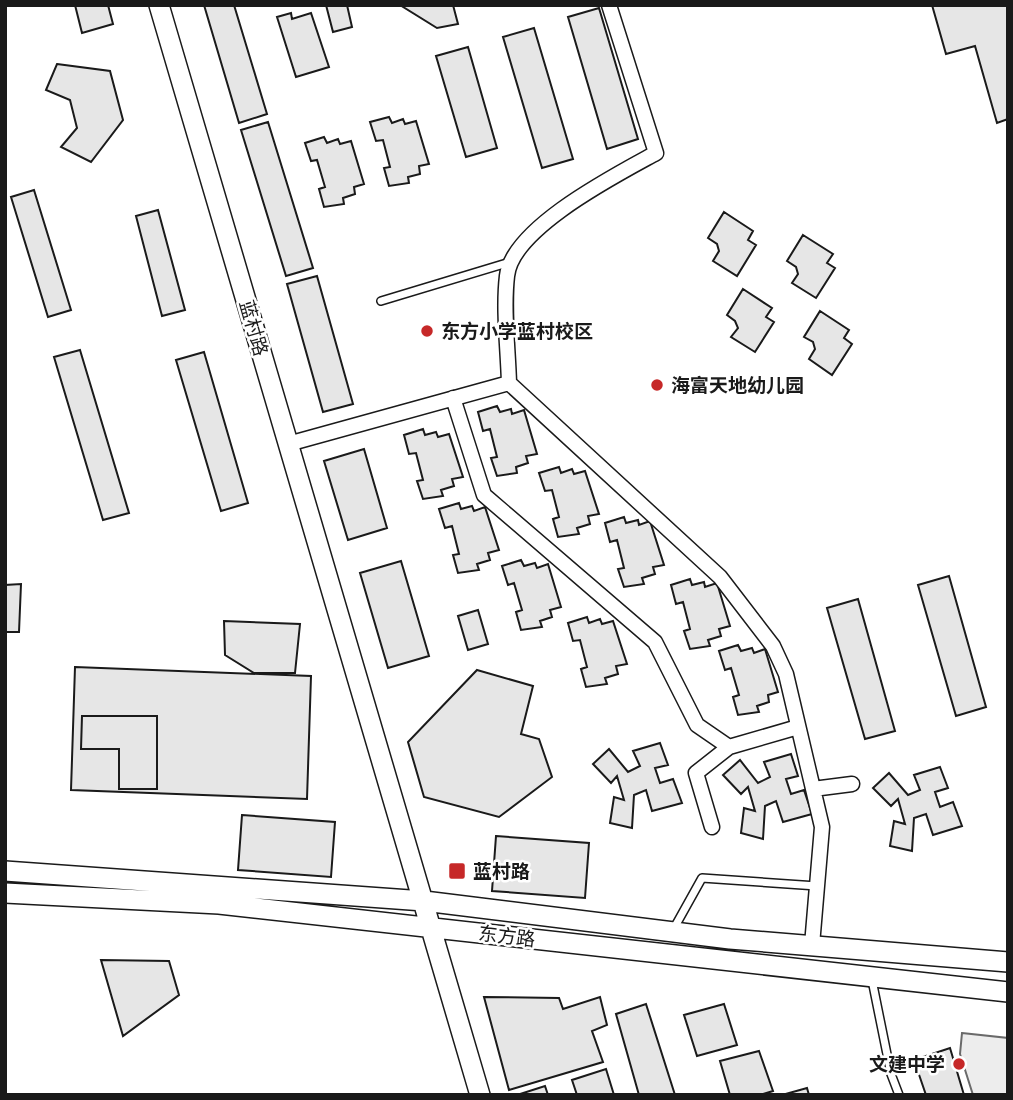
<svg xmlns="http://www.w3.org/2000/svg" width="1013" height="1100" viewBox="0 0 1013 1100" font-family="Quicksand,'Noto Sans SC',sans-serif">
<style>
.built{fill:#ededed;stroke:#6a6a6a;stroke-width:2}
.building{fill:#e6e6e6;stroke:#1a1a1a;stroke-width:2}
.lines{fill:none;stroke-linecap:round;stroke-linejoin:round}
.lane-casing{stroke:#1a1a1a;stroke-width:10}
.street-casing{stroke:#1a1a1a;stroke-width:17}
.secondary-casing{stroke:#1a1a1a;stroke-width:22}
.lane{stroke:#fff;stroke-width:7}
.street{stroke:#fff;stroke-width:14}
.secondary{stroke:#fff;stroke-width:19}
.poi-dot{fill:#c62828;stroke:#fff;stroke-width:2.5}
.labels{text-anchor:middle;stroke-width:5;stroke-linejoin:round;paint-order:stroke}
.street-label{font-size:19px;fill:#1a1a1a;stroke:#fff}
.poi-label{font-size:19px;font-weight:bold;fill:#1a1a1a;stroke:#fff;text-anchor:start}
</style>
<rect width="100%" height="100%" fill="#fff"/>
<!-- built -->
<path class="built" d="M962,1033L1008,1038V1095H973L960,1054Z"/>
<!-- building -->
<path class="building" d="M75,5H108L113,24L82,33Z
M204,5H234L267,114L239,123Z
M326,5H347L352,27L333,32Z
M400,5H453L458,24L437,28Z
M932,5H1008V119L997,123L975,46L946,54Z
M599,8L638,139L607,149L568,17Z
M291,13L292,19L311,13L329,67L296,77L277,17Z
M534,28L573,159L542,168L503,37Z
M468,47L497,148L466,157L436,56Z
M57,64L110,71L123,120L91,162L61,147L77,128L70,100L46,90Z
M389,117L392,123L403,119L405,124L416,121L429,164L419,166L420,174L408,177L409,183L389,186L384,168L390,167L383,140L376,141L370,122Z
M268,122L313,268L286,276L241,130Z
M324,137L327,143L338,139L340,144L351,141L364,184L354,187L355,194L343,198L344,204L324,207L319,189L325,187L317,160L311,161L305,143Z
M34,190L71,310L48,317L11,197Z
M158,210L185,310L162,316L136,216Z
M724,212L753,231L748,240L756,245L737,276L713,261L719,251L717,244L708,238Z
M803,235L833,254L827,263L835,268L816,298L792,283L798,274L796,267L787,261Z
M317,276L353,404L323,412L287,284Z
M743,289L772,308L766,317L774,322L755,352L731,337L738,328L735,321L727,315Z
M820,311L849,330L844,338L852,344L832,375L809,359L815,349L813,342L804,337Z
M80,350L129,513L103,520L54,357Z
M204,352L248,503L221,511L176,360Z
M497,406L500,412L511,409L512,414L524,410L537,454L526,456L528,463L516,467L517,473L497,476L491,458L497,457L490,429L483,431L478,412Z
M423,429L425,435L436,432L438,437L449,434L463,477L452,479L454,486L441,490L443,496L423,499L417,481L423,480L416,453L409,454L404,435Z
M364,449L387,528L348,540L324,461Z
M559,467L561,473L572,469L574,474L585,471L599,514L588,516L590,524L577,528L579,534L558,537L553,519L559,517L552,490L545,491L539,473Z
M459,503L461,509L472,506L474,511L485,507L499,550L488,553L490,560L477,564L479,570L458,573L453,555L459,554L452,526L445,528L439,509Z
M624,517L626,523L638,520L639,525L650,521L664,565L653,567L655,574L642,578L644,584L624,587L618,569L624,568L617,540L610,542L605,523Z
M521,560L524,566L535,563L537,568L548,564L561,607L550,610L552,617L540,621L542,627L521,630L516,612L522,610L514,583L508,585L502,566Z
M401,561L429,656L388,668L360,573Z
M949,576L986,707L956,716L918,585Z
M690,579L692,585L704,582L705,587L717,583L730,626L719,629L721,636L708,640L710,646L690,649L684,631L690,629L683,602L676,604L671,585Z
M21,584L19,632H5V585Z
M858,599L895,731L865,739L827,608Z
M478,610L488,644L468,650L458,616Z
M587,617L589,623L600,619L602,624L613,621L627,664L616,666L618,674L605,678L607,684L586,687L581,669L587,667L580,640L573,641L568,623Z
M224,621L300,624L295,673H254L225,655Z
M738,645L741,651L752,648L754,653L765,649L778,692L768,695L769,702L757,706L759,712L738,715L733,697L739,695L731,668L725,670L719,651Z
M75,667L311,676L307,799L71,790Z
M477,670L533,686L521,734L539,739L552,777L499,817L424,797L408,742Z
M82,716H157V789H119V749H81Z
M660,743L668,765L655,768L660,783L673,779L682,803L652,811L646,790L634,795L632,828L610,823L614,797L624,800L617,776L611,783L593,764L609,749L628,772L640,766L633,751Z
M791,754L798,776L786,779L791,794L804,790L812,814L783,822L776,801L765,806L763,839L741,833L744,808L755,811L748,787L741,794L723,775L740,760L758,783L770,777L764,762Z
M940,767L948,788L935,792L940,807L953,802L962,826L933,835L926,814L914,818L912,851L890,846L894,821L905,824L898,799L891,806L873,788L889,773L908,795L920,790L914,775Z
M242,815L335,822L331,877L238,870Z
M496,836L589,843L585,898L492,891Z
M101,960L169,961L179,995L123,1036Z
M484,997L559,998L563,1009L600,997L607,1025L592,1031L603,1062L509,1090Z
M646,1004L675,1095H639L616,1014Z
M724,1004L737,1045L697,1056L684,1015Z
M950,1048L964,1095H926L914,1060Z
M759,1051L773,1091L760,1095H730L720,1061Z
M606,1069L614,1095H577L572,1080Z
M545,1086L548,1095H517Z
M807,1088L809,1095H782Z"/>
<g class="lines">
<defs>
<path id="lane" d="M381,301L510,262
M673,930L702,878L817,886
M872,980L891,1074L899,1095"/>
<path id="street" d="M609,5L656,153C616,175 512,228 507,276C503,310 508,348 509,383L720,577L773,646L786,674L822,827L812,945
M453,398L484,495L655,642L697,725L729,747L798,727
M288,444L509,383
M813,789L852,784
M712,827L696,773L729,747"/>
<path id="secondary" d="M159,5L480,1095
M5,871L424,901L730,939L1008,962
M5,893L219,904L1008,992"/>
</defs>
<!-- lane casing -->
<use href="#lane" class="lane-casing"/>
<!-- street casing -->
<use href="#street" class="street-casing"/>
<!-- secondary casing -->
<use href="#secondary" class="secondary-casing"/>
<!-- lane -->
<use href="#lane" class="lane"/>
<!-- street -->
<use href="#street" class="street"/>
<!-- secondary -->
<use href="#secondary" class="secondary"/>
</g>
<!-- markers -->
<g class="poi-dot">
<circle cx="427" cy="331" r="7"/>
<circle cx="657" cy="385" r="7"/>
<rect x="448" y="862" width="18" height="18" rx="3.5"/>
<circle cx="959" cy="1064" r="7"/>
</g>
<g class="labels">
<!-- street labels -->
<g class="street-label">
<text transform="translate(254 328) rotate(74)" y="7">蓝村路</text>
<text transform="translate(507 936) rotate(7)" y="7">东方路</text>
</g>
<!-- poi labels -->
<g class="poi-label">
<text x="441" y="338">东方小学蓝村校区</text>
<text x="671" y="392">海富天地幼儿园</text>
<text x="473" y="878">蓝村路</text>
<text x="945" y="1071" text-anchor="end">文建中学</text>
</g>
</g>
<!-- border -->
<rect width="1013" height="1100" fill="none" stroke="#1a1a1a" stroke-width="14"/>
</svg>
